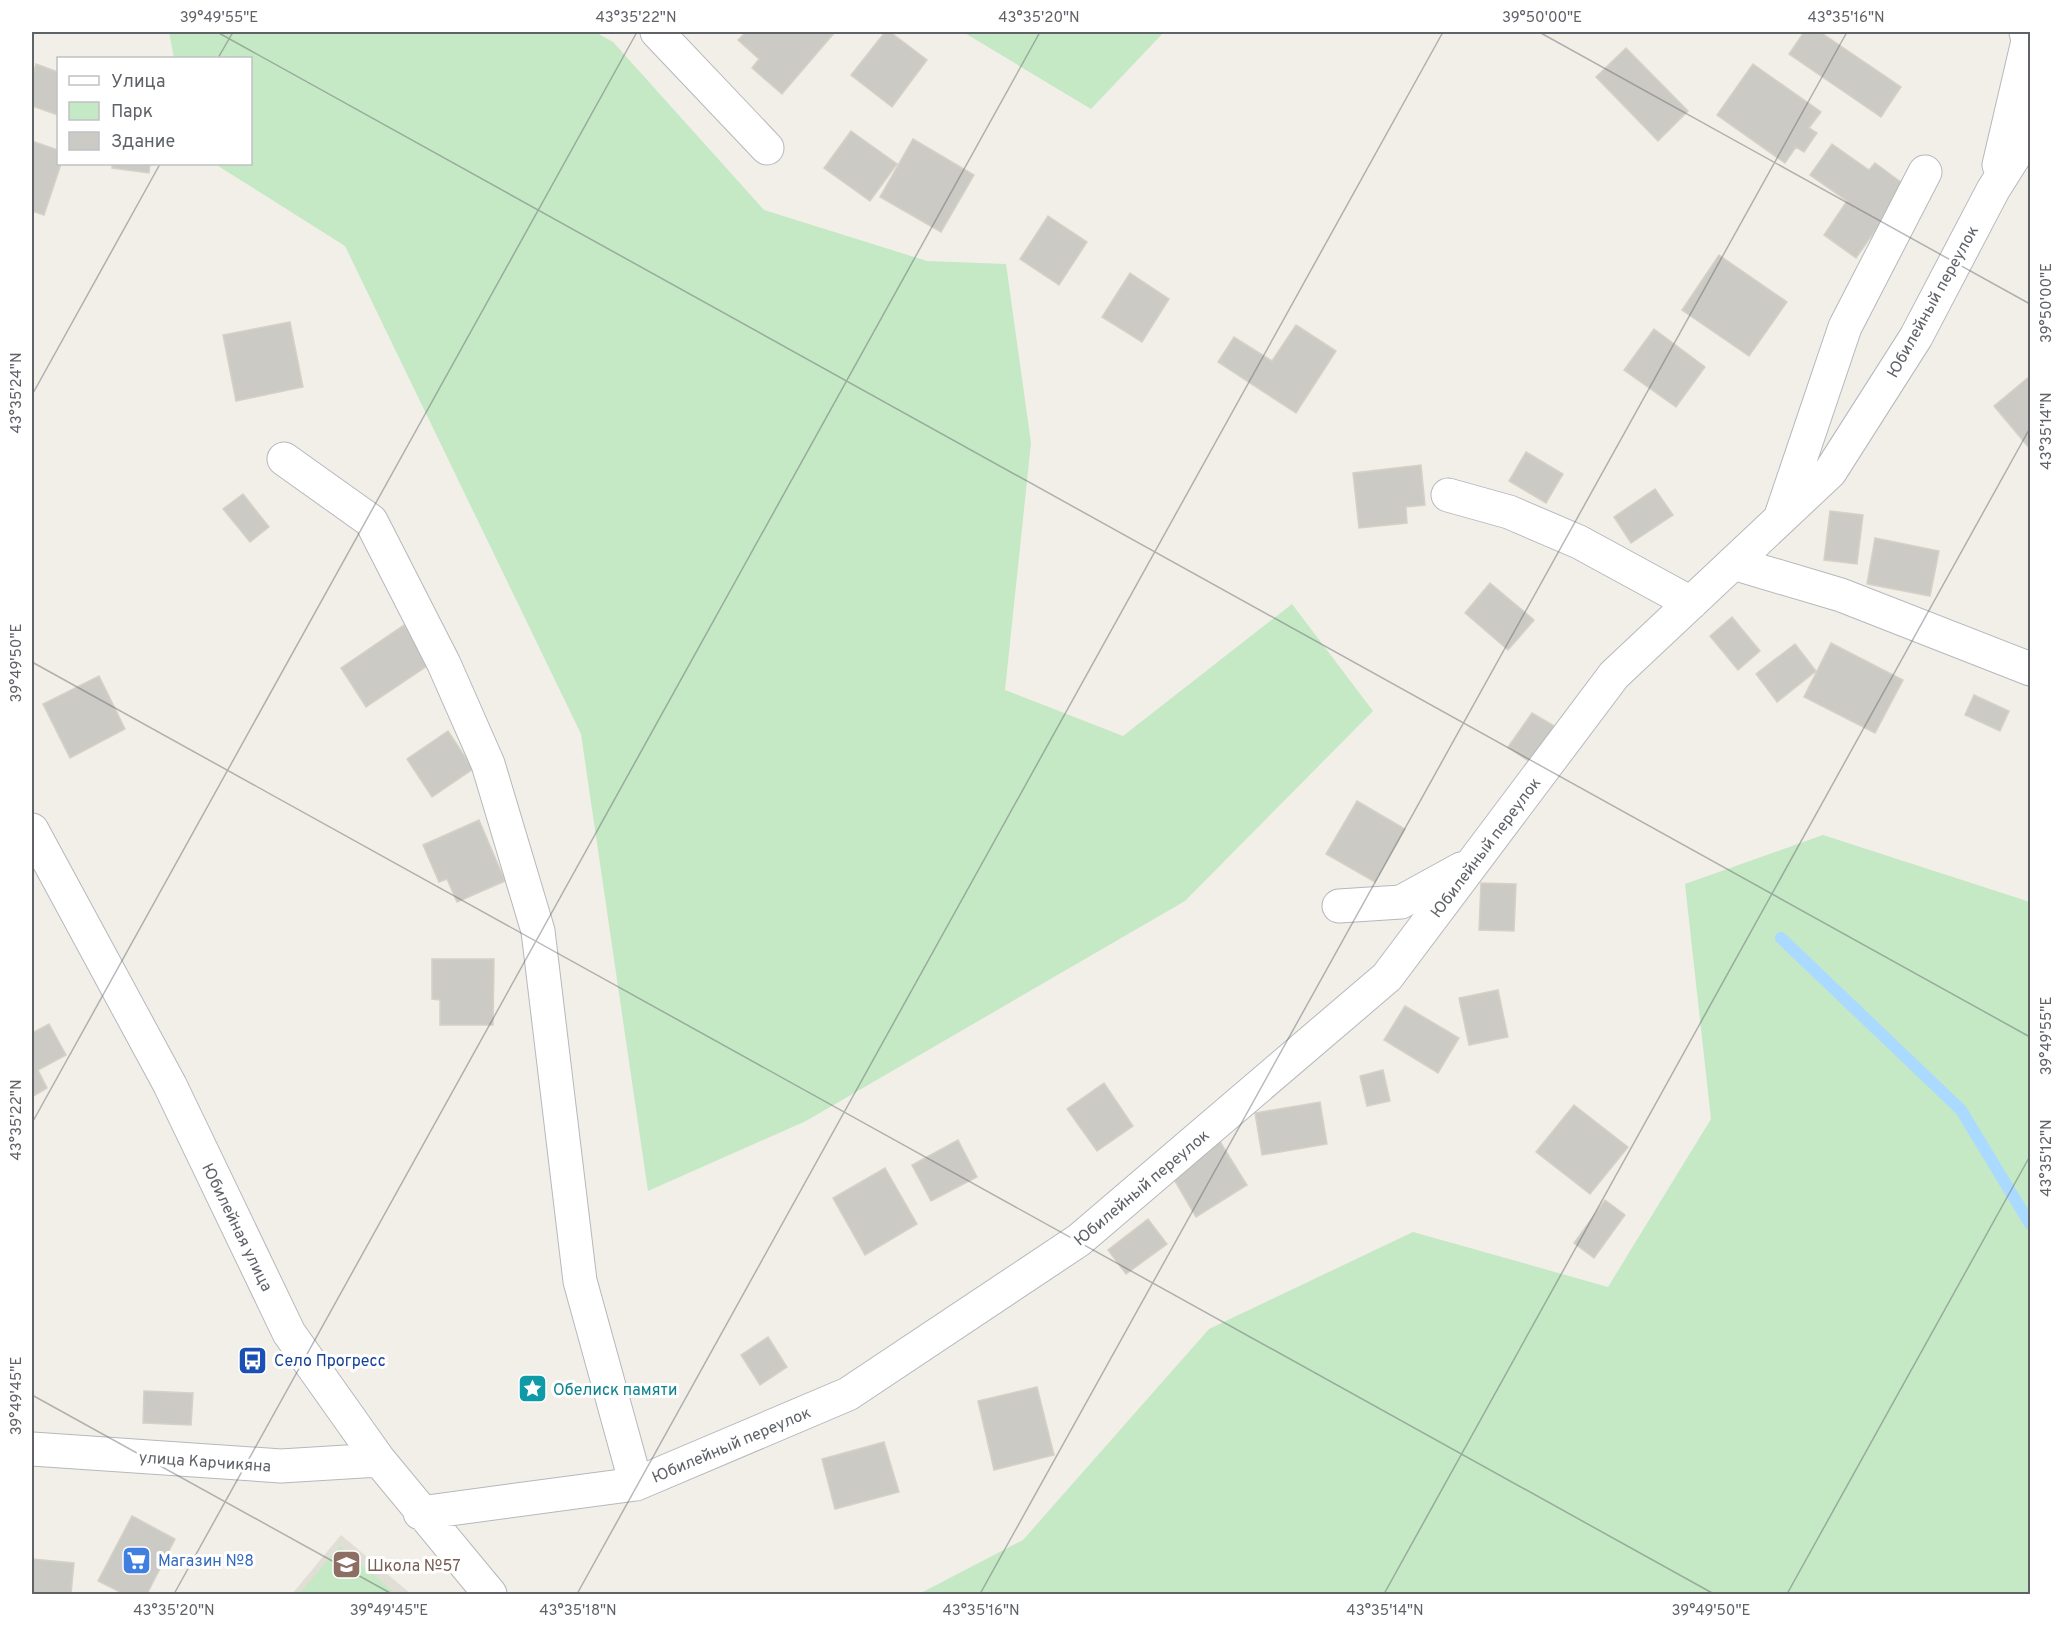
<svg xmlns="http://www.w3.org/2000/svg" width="2062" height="1626" viewBox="0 0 2062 1626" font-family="Overpass,sans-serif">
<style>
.education{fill:#e1ded6}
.green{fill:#c5e8c5}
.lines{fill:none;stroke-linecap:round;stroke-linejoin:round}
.stream{stroke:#aadaff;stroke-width:12}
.building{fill:#cccac5;stroke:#d6d1c6;stroke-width:1.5}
.minor-casing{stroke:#b5b8bc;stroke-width:35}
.minor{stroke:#fff;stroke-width:33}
.ticks{fill:none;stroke:#5f6368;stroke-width:1.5;stroke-opacity:0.45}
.labels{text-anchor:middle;stroke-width:6;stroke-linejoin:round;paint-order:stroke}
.street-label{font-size:16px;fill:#5f6368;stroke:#fff}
.transit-label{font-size:16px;fill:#164399;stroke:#fff;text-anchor:start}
.culture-label{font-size:16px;fill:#0d838f;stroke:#fff;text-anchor:start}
.shop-label{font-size:16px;fill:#366cbe;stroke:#fff;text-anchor:start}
.education-label{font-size:16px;fill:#785e54;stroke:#fff;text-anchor:start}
.neatline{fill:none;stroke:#5f6368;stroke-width:2}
.ticks-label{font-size:15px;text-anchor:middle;fill:#5f6368}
</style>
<rect width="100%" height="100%" fill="#f1efe8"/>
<!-- education -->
<path class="education" d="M341,1535L411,1594H292Z"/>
<!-- green -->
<path class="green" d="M169,32H595L613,42L764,210L927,261L1006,264L1031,443L1005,690L1123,736L1292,604L1373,711L1185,901L806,1121L648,1191L581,734L345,246L215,164H250V58H174Z
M963,32H1164L1091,109Z
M1823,835L2030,902V1594H919L1023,1540L1209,1329L1413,1232L1608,1287L1711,1119L1685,884Z
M340,1546L396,1594H299Z"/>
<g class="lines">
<!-- stream -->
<path class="stream" d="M1781,938L1961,1110L2030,1224"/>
</g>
<!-- building -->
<path class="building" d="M746,32H835L782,94L752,68L759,59L738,40Z
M885,32H890L927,60L892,107L851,75Z
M1804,32H1820L1901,87L1881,117L1789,54Z
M1626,48L1688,111L1658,141L1596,77Z
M36,64L58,72V115L32,106V77Z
M1753,64L1821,112L1809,128L1817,133L1804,152L1796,147L1785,163L1717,115Z
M851,131L897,164L870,201L824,168Z
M913,139L974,175L941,232L880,197Z
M32,141L58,150L61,164L44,215L32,211Z
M1832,144L1869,170L1875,163L1906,186L1856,258L1824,235L1847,201L1810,175Z
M112,164H150L149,173L112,168Z
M1048,216L1087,242L1059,285L1020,259Z
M1719,255L1787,302L1749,356L1682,310Z
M1130,273L1169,299L1142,342L1102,317Z
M290,322L303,387L236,401L223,335Z
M1296,325L1336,351L1296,413L1218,362L1234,337L1272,361Z
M1654,329L1705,367L1676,407L1624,370Z
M2030,376V449L1994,406Z
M1526,452L1563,474L1546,503L1509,481Z
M1421,465L1425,505L1406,507L1407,523L1359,528L1353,473Z
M1655,489L1673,515L1631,543L1614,517Z
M243,494L269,527L250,542L223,509Z
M1830,511L1863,515L1857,564L1824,560Z
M1875,538L1939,551L1930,596L1867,584Z
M1490,583L1534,620L1508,650L1465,613Z
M1732,617L1760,651L1738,670L1710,636Z
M404,625L430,664L366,707L341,668Z
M1831,643L1903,680L1875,733L1804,697Z
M1795,644L1816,671L1777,702L1756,674Z
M99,676L125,729L70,758L43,704Z
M1974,695L2009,711L2000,731L1965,715Z
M1532,713L1556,727L1530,762L1508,747Z
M448,731L473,769L432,797L407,759Z
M1357,801L1405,829L1375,882L1326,854Z
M479,820L505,881L457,902L447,879L439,882L423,845Z
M1481,883L1516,884L1514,931L1479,930Z
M432,959H494L493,1025H440V1000L432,999Z
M1498,990L1508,1037L1469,1045L1459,998Z
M1405,1006L1459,1038L1438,1073L1384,1040Z
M49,1024L66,1055L38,1070L47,1088L32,1097V1033Z
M1383,1070L1390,1101L1367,1106L1360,1076Z
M1104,1083L1133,1126L1097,1151L1067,1109Z
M1320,1102L1327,1144L1262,1155L1255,1113Z
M1574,1105L1628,1147L1590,1194L1536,1152Z
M958,1140L977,1177L931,1201L912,1165Z
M1219,1140L1247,1185L1196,1217L1169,1171Z
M885,1168L917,1224L865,1255L833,1198Z
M1605,1200L1625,1215L1594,1258L1574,1243Z
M1148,1219L1167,1244L1126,1274L1108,1250Z
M768,1337L787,1367L760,1385L741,1355Z
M1037,1387L1054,1455L994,1470L978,1401Z
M144,1391L193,1393L191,1425L143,1423Z
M884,1442L899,1492L835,1509L822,1459Z
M132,1516L175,1539L147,1594H124L98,1581Z
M32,1559L74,1563L71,1594H32Z"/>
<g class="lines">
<defs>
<path id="minor" d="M657,32L767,148
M1999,165L2028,41L2026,32
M284,459L371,521L444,664L488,764L538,931L580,1281L636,1484
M1448,495L1509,512L1579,542L1691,603
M1781,516L1845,327L1925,172
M1733,563L1841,595L2030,669
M32,830L170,1085L289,1333L379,1460L490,1594
M1339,906L1401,902L1461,869
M32,1449L281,1466L379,1460
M420,1513L636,1484L848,1394L1079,1240L1387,977L1614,675L1830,472L1916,337L1993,190L2030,131"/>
</defs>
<!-- minor casing -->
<use href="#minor" class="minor-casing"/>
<!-- minor -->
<use href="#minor" class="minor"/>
</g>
<!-- ticks -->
<path class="ticks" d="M217,32L2030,1037M1539,32L2030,304M218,58L233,32M32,395L160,164M32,662L1714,1594M32,1123L637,32M32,1395L392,1594M174,1594L1040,32M577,1594L1443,32M980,1594L1847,32M1384,1594L2030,428M1787,1594L2030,1156"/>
<!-- icons -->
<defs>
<symbol id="bus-square" viewBox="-11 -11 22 22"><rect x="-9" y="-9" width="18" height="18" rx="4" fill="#1a4fb4" stroke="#fff"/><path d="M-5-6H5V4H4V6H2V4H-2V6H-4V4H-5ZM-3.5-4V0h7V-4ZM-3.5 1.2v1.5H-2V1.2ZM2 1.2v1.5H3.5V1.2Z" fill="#fff"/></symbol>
<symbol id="sight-square" viewBox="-11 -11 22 22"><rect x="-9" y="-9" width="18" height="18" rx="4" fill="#0f9aa8" stroke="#fff"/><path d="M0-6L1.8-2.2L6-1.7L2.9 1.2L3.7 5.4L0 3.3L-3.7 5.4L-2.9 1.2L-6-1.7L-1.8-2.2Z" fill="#fff"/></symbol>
<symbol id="supermarket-square" viewBox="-11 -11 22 22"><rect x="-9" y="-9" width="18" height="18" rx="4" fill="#3f7fe0" stroke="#fff"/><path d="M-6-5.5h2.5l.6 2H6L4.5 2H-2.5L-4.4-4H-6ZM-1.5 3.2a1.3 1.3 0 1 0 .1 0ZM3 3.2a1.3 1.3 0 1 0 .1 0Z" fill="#fff"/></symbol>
<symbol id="school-square" viewBox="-11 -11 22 22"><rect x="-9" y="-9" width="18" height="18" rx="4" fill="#8d6e63" stroke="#fff"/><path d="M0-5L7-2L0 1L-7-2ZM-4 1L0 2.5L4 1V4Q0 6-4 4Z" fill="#fff"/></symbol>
</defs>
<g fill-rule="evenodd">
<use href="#bus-square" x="236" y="1344" width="33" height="33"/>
<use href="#sight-square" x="516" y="1372" width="33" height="33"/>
<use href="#supermarket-square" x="120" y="1544" width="33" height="33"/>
<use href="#school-square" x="330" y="1548" width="33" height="33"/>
</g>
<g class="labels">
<!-- street labels -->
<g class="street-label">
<text transform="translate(1932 301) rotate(-61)" y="6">Юбилейный переулок</text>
<text transform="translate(1485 847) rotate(-53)" y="6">Юбилейный переулок</text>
<text transform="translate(1141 1187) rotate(-40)" y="6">Юбилейный переулок</text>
<text transform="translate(238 1227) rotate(64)" y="6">Юбилейная улица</text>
<text transform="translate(731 1444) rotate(-23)" y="6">Юбилейный переулок</text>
<text transform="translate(205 1461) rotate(4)" y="6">улица Карчикяна</text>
</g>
<!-- transit labels -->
<g class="transit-label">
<text x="274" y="1366">Село Прогресс</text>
</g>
<!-- culture labels -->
<g class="culture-label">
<text x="553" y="1395">Обелиск памяти</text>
</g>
<!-- shop labels -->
<g class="shop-label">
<text x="158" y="1566">Магазин №8</text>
</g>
<!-- education labels -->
<g class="education-label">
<text x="367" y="1571">Школа №57</text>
</g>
</g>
<!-- border -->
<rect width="2062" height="1626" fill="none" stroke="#ffffff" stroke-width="66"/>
<!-- legend -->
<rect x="57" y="57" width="195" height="108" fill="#ffffff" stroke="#bfc1c3" stroke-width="1.5"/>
<rect x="69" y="76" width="30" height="9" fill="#ffffff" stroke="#bfc1c3" stroke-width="1.5"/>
<text x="111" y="87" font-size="18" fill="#5f6368">Улица</text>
<rect x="69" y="102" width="30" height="18" fill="#c5e8c5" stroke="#bfc1c3" stroke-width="1.5"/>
<text x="111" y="117" font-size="18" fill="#5f6368">Парк</text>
<rect x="69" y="132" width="30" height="18" fill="#cccac5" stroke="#bfc1c3" stroke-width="1.5"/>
<text x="111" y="147" font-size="18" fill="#5f6368">Здание</text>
<rect x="33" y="33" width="1996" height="1560" class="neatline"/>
<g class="ticks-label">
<text x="219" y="22">39°49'55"E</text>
<text x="636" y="22">43°35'22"N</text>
<text x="1039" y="22">43°35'20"N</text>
<text x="1542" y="22">39°50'00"E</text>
<text x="1846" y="22">43°35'16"N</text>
<text transform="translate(2046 303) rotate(-90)" y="5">39°50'00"E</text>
<text transform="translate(16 393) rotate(-90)" y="5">43°35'24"N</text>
<text transform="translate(2046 431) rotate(-90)" y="5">43°35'14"N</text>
<text transform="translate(16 663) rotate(-90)" y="5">39°49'50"E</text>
<text transform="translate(2046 1036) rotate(-90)" y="5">39°49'55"E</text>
<text transform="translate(16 1120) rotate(-90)" y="5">43°35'22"N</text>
<text transform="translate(2046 1158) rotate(-90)" y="5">43°35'12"N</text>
<text transform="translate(16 1396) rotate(-90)" y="5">39°49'45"E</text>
<text x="174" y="1615">43°35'20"N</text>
<text x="389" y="1615">39°49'45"E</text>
<text x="578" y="1615">43°35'18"N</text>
<text x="981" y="1615">43°35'16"N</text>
<text x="1385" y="1615">43°35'14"N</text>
<text x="1711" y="1615">39°49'50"E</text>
</g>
</svg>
